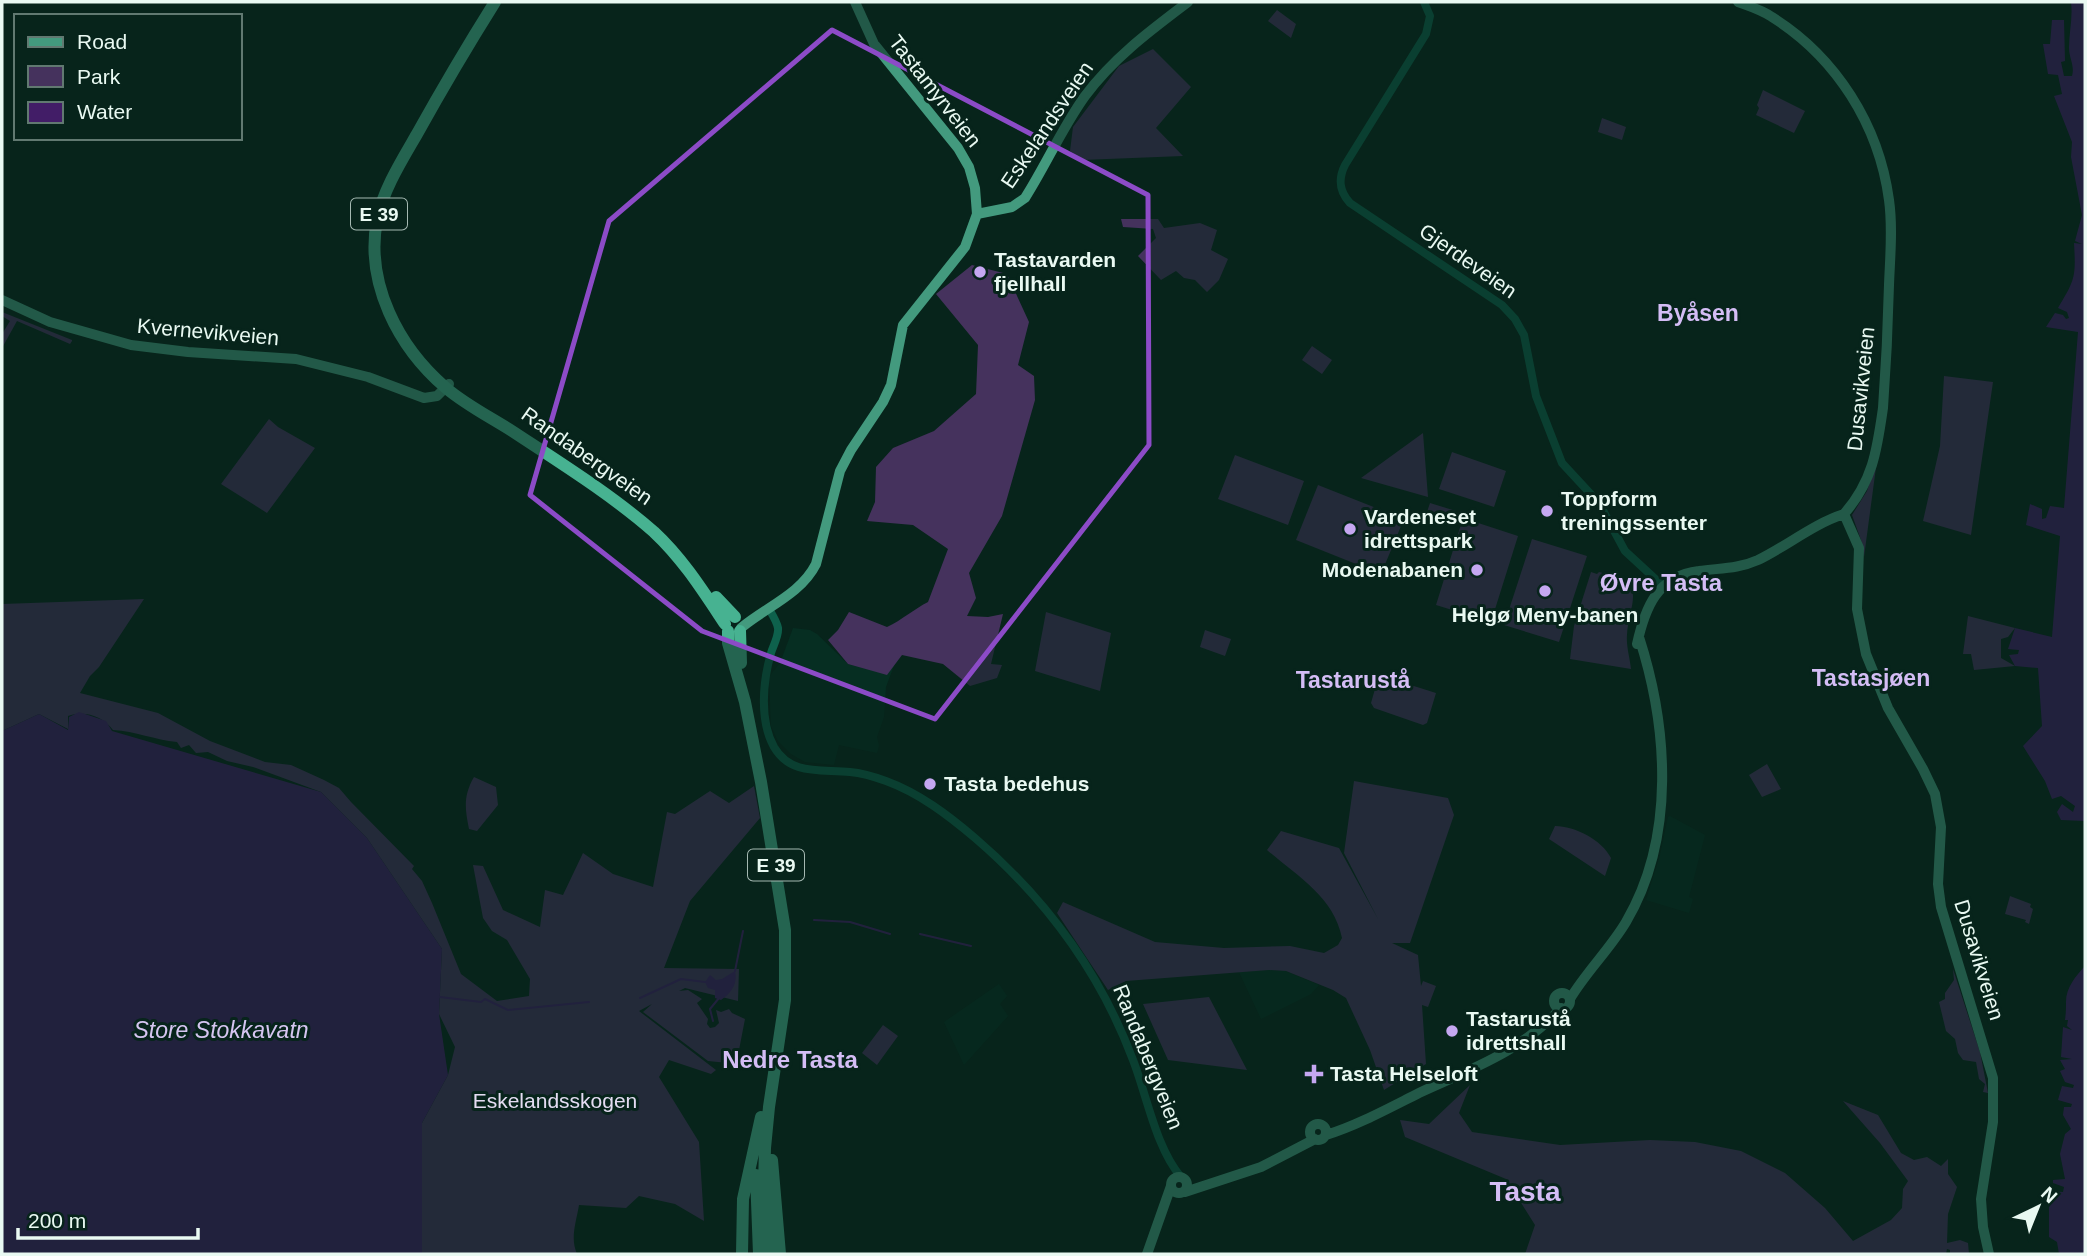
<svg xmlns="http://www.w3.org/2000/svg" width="2087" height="1256" viewBox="0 0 2087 1256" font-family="Arial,sans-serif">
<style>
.built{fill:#062e22}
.green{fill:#45325d}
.water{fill:#421d67}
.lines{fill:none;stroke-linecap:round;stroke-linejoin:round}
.stream{stroke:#421d67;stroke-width:2}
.minor{stroke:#0e614c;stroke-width:8}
.major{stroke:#439a7e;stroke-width:10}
.highway{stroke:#47b291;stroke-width:12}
.marked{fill:none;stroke:#8c4bc7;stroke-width:5;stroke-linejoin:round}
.poi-dot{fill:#c5a7f1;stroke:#07241b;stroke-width:2.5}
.labels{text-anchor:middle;stroke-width:6;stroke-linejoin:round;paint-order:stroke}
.shield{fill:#07241b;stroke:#a5b9b2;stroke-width:2}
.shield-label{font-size:19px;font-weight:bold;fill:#e9f9f2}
.street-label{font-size:21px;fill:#e9f9f2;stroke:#07241b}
.poi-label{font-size:21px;font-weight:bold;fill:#e9f9f2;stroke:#07241b;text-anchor:start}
.park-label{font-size:21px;fill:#e4dcf2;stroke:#07241b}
.neighbourhood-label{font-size:23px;font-weight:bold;fill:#d4bdf5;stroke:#07241b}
.water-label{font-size:23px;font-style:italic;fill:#d5c5f0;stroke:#07241b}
.quarter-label{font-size:24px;font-weight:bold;fill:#d4bdf5;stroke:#07241b}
.district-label{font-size:28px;font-weight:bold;fill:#d4bdf5;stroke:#07241b}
</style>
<rect width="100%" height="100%" fill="#07241b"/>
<!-- built -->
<path class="built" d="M793,628L810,630L817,634L848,664L887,674L895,663L886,687L884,717L877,737L879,746L877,753L839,745L834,765L805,762L791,754L778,741L771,726L769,677L780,663Z
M1670,816L1705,835L1689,897L1693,899L1689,913L1646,900L1660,855L1668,817Z
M1269,970L1285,971L1319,985L1311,994L1261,1019L1239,972Z
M999,984L1007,996L1000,1004L1008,1016L964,1065L944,1022Z"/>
<!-- green -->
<path class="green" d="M1277,10L1296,24L1291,38L1268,21Z
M1153,49L1191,87L1156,128L1183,156L1082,160L1070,151L1073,127L1119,66Z
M1763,90L1805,111L1794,133L1756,115L1759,108L1757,105Z
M1602,118L1626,127L1622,140L1598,132Z
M1121,219H1158L1164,228L1200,223L1217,230L1211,250L1228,259L1219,280L1207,292L1195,280L1184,278L1176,271L1161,280L1138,256L1156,238L1153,229L1123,227Z
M972,265L1007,274L1029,322L1018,365L1034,376L1035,400L1002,516L969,573L976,598L967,616L988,617L1003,614L991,664L1002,665L997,678L970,686L943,664L902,655L887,675L848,664L828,640L838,630L849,612L887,627C902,620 914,609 928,602L948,549L913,525L867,521L875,502L876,467L893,448L934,431L976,394L978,345L936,294Z
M2,312L72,340V341L70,344L17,321L2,348V334L10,321L2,316Z
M1312,346L1332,360L1322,374L1302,360Z
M1944,376L1993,382L1971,535L1923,521L1940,446Z
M269,419L278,427L315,448L267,513L221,484Z
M1423,433L1428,497L1361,478Z
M1452,452L1506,471L1494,507L1439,489Z
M1235,455L1304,481L1288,525L1218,499Z
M1877,460L1864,557L1861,540L1852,515L1867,491Z
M1318,485L1404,519L1381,574L1296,540Z
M1430,503L1456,511L1452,526L1425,518Z
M1463,518L1518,536L1491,622L1436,605Z
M1532,539L1587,556L1559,642L1504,625Z
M1591,572L1597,574L1599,572L1611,575L1612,573C1647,584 1628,608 1627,635C1626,646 1630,658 1631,669L1570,659L1574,626Z
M144,599L99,667L90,676L80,693L158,713L210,741L265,762L291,765L324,780L339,788L351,802L414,866L412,869L422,881L432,903L461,974L497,1001L529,996L530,979L507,940L492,931L483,918L473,865L483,866L503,910L540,927L545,890L563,895L583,853L613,874L653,887L667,812L675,814L710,791L729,803L754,786L760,818L690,901L664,968L739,969L738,1001L685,988L679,991L688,990L702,999L697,1003L708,1019L707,1024L710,1028L715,1027L719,1023L716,1010L721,1012L729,1009L732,1013L745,1019L739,1050L728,1063L708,1061L643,1012L652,1004L639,1011L716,1070L711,1074L669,1060L659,1077L699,1142L704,1221L675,1204L639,1196L626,1208L579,1205C576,1223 570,1238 577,1254H422V1123L448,1075L455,1047L439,1014L442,949L367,838L321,792L253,767L227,761L208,752L196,753L189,745L181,748L177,742C155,740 135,731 113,730C103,716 84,710 68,716V729L39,714L2,731V604Z
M1046,612L1111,633L1100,691L1035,671Z
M1968,616L2015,628L2008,637L2001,639V658L2015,666L1974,670L1971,654H1963Z
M1205,630L1231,639L1225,656L1200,647Z
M1379,675L1436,693L1427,723L1423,725L1374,708L1371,703Z
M1767,764L1781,789L1762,797L1749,775Z
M474,777L496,787L498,805L477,831L469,829C465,809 463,796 474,777Z
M1354,781L1448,798L1454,815L1410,943H1392L1418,955L1421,986L1423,981L1436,986L1428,1007L1422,1005L1426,1064L1384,1090L1370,1050L1346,998L1333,990L1286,971L1269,970L1126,981L1108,990L1057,913L1063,902L1155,942L1224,948L1290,946L1324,953L1338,945L1342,938C1334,897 1297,876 1267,850L1281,831L1339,848L1378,919L1344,853Z
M1555,826C1575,826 1602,840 1611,858L1605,876L1549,839Z
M2010,896L2031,904L2030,907L2033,909L2029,924L2025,922L2026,920L2005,914Z
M1953,969L1980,1052L1988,1093L1983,1092L1985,1084L1979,1079L1976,1062L1963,1060L1958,1053L1955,1039L1946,1031L1939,1002L1945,999V993L1954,980Z
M1209,997L1247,1070L1168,1060L1143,1004Z
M883,1025L898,1036L877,1065L862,1053Z
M1470,1085L1459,1113L1472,1132L1560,1145L1650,1140L1695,1142L1741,1151L1785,1173L1825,1208L1853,1241L1891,1220L1902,1208L1903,1189L1908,1181L1880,1143L1843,1101L1878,1115L1901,1153L1914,1160L1927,1157L1941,1166L1948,1159V1174L1957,1187L1948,1214L1947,1243L1960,1240L1968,1243L1969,1254H1950V1250L1947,1249L1946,1254H1525L1535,1225L1506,1179L1405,1137L1400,1120L1429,1124Z"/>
<!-- water -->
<path class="water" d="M2071,2H2085V821L2061,820L2057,812L2062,804L2073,812L2075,806L2061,796L2052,799L2045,781L2023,746L2042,726L2038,668L2015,666L2009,655L2018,654L2019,650L2008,649L2015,628L2052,637L2060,536L2026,525L2030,504L2042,509V519L2046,518L2050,506L2064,508L2078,332L2046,327L2055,313L2063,315L2066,319L2069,318L2067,312L2058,308C2075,280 2076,277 2074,243L2082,244L2075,241L2082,215L2071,157L2072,142L2054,96L2062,94L2058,75L2048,74L2043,44H2050L2052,20H2064L2065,61L2061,62L2064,76H2072C2075,66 2069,58 2069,48C2069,32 2073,18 2071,2Z
M79,712L106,721L112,731L321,792L367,838L442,949L439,1014L448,1075L422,1123V1254H2V731L39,714L68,730L69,717Z
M2085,966V1254H2059L2057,1242L2049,1237V1191L2063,1192L2064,1187L2053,1183V1180L2065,1179L2060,1154L2065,1134L2071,1129L2063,1115L2064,1107H2071L2072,1104L2058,1100L2062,1086L2073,1088L2074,1085L2065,1082L2060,1071L2065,1069L2060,1060L2072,1059L2061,1057L2063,1027L2072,1030L2067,1026L2068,1020H2065C2066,1013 2066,1008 2066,1002C2066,987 2076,976 2085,966Z
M735,971C738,984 731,993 721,1000L715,998V990L708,988L705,982L710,975L716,980L722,979Z"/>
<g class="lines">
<!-- stream -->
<path class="stream" d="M814,920L850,922L890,934
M920,934L971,946
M735,971L743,931
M440,997L481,1002L485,999L508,1010L589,1002
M640,998L681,979L705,982
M713,1021L710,1009L719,998"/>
<!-- minor -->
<path class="minor" d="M1424,2L1430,16L1426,34L1345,165C1338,179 1339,191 1350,203L1502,305L1515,319L1524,335L1536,396L1562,463L1599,503L1625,551L1664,587
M769,609C772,614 777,622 778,628C779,636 773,646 771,653C763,681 759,720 774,747C791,776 821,769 850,772C861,773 875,777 886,781C919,793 948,815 975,838C1046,899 1100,972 1133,1060C1147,1096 1156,1148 1181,1177"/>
<!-- major -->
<path class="major" d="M1738,2C1749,6 1762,10 1772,17C1836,57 1879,125 1889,200C1893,228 1890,257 1889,285C1888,326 1886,367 1883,408C1877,450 1873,481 1844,514L1859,548L1857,609L1866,654L1888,708L1923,769L1935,794L1941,827L1938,884L1941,907L1993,1078V1122L1981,1199L1983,1227L1989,1254
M977,214L1012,207L1025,198C1046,165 1062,128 1085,96C1113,58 1151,30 1188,2
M2,300L50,322L131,345L188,352L296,359L368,377L424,398L437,396L449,384
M741,628C766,607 801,594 816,564L840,471L851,450L883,402L891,385L903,325L965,247L977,214L975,188L969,167L958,148L874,44L855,2
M1637,644C1645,608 1657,576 1699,571C1720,568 1738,569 1758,560C1787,546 1813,524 1844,514
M1554 1001a8 8 0 1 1 16 0a8 8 0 1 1-16 0Z
M1570,999C1586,972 1610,949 1626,922C1676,837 1668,727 1639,637
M1310 1132a8 8 0 1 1 16 0a8 8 0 1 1-16 0Z
M1326,1135C1358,1125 1389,1108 1419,1093C1471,1069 1522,1051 1561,1008
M1171 1185a8 8 0 1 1 16 0a8 8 0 1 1-16 0Z
M1185,1192L1261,1167L1315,1139
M1147,1254L1171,1186"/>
<!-- highway -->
<path class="highway" d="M495,2C468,45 442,89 417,134C402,160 383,190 377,220C365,283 398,347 446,388C466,405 490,417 512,431C559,462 612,495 654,532C683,559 703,591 725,624
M716,597L735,617
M728,631V643L745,702L761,782L785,930V1000L769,1107L765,1148L764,1186L768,1254
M740,631L741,663
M772,1160L780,1254
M756,1175L759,1254
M742,1254L743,1199L761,1117"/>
</g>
<!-- marked area -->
<path d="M0 0H2087V1256H0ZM832,30L1148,195L1149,445L935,719L702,631L530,495L609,221Z" fill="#07241b" fill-opacity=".55" fill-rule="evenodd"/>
<path class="marked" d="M832,30L1148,195L1149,445L935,719L702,631L530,495L609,221Z"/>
<!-- markers -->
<g class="poi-dot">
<circle cx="980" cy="272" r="7"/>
<circle cx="1547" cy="511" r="7"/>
<circle cx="1350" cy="529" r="7"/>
<circle cx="1477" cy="570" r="7"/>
<circle cx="1545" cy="591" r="7"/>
<circle cx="930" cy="784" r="7"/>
<circle cx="1452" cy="1031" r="7"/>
<path d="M1310.5 1063.5h7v7h7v7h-7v7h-7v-7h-7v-7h7z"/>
</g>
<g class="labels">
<!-- shield labels -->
<g class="shield">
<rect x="351" y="198.5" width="56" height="31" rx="5"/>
<rect x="748" y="849.5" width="56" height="31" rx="5"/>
</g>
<g class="shield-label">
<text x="379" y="221">E 39</text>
<text x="776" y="872">E 39</text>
</g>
<!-- street labels -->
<g class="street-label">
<text transform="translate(935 91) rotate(52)" y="7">Tastamyrveien</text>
<text transform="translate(1047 125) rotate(-56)" y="7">Eskelandsveien</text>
<text transform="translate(1468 261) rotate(35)" y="7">Gjerdeveien</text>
<text transform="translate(208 332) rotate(5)" y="7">Kvernevikveien</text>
<text transform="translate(1861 389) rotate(-84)" y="7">Dusavikveien</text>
<text transform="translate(587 456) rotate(35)" y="7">Randabergveien</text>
<text transform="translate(1979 960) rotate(73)" y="7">Dusavikveien</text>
<text transform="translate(1148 1057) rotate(68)" y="7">Randabergveien</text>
</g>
<!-- poi labels -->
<g class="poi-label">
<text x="994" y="267">Tastavarden<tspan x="994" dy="24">fjellhall</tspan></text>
<text x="1561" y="506">Toppform<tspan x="1561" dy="24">treningssenter</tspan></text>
<text x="1364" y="524">Vardeneset<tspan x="1364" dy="24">idrettspark</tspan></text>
<text x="1463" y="577" text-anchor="end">Modenabanen</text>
<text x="1545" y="622" text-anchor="middle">Helgø Meny-banen</text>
<text x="944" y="791">Tasta bedehus</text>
<text x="1466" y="1026">Tastarustå<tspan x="1466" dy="24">idrettshall</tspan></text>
<text x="1330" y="1081">Tasta Helseloft</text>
</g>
<!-- park labels -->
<g class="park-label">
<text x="555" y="1108">Eskelandsskogen</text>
</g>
<!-- neighbourhood labels -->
<g class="neighbourhood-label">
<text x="1698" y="321">Byåsen</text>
<text x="1871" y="686">Tastasjøen</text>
<text x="1353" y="688">Tastarustå</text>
</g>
<!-- water labels -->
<g class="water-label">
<text x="221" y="1038">Store Stokkavatn</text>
</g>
<!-- quarter labels -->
<g class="quarter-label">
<text x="1661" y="591">Øvre Tasta</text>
<text x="790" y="1068">Nedre Tasta</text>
</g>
<!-- district labels -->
<g class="district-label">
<text x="1525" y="1201">Tasta</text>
</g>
</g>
<!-- border -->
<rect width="2087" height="1256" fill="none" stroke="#e9f9f2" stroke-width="7"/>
<!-- legend -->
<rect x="14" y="14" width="228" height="126" fill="#07241b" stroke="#617971" stroke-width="2"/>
<rect x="28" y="37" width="35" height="10" fill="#439a7e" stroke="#617971" stroke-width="2"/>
<text x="77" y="49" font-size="21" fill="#e9f9f2">Road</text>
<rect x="28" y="66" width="35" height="21" fill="#45325d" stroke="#617971" stroke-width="2"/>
<text x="77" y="84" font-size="21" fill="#e9f9f2">Park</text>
<rect x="28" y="102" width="35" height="21" fill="#421d67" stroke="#617971" stroke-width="2"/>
<text x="77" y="119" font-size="21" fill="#e9f9f2">Water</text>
<!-- north arrow -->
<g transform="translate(2038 1207) rotate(43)" stroke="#07241b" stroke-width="5" paint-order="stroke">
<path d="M0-5L12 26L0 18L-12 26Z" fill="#e9f9f2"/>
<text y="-10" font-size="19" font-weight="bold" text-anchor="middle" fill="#e9f9f2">N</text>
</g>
<!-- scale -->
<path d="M18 1228v10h180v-10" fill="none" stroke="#e9f9f2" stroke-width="3.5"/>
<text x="28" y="1228" font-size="21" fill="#e9f9f2" stroke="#07241b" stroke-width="5" paint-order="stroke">200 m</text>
</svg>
